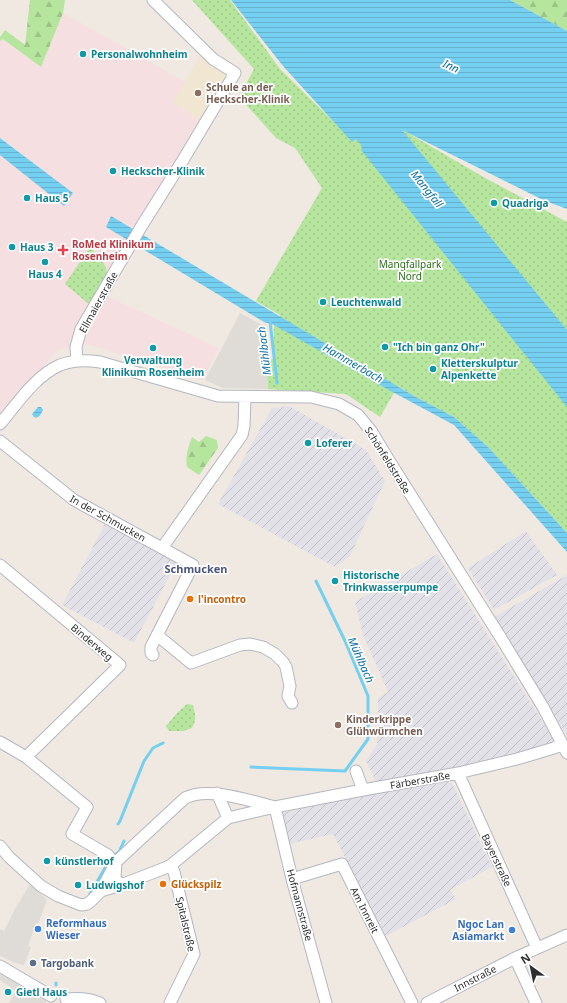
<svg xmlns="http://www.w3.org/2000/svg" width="567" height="1003" viewBox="0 0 567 1003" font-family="'Noto Sans',sans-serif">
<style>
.industrial{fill:url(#industrial-furrows)}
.education{fill:#f0e6d1}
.medical{fill:#f5dfe0}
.grass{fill:url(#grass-dots)}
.forest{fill:url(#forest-firs)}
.plaza{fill:#dfdcd8}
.water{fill:url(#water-rules)}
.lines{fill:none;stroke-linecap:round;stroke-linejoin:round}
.stream{stroke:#75cff0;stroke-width:3}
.minor-casing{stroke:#b4b7c1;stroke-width:13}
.minor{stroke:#fff;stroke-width:11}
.culture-dot{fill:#0f9aa8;stroke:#fff;stroke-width:1.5}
.education-dot{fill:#8d6e63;stroke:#fff;stroke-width:1.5}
.health-dot{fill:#e0444e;stroke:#fff;stroke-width:1.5}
.food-dot{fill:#e8710a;stroke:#fff;stroke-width:1.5}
.shop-dot{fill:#3f7fe0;stroke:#fff;stroke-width:1.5}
.service-dot{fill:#5c6f8a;stroke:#fff;stroke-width:1.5}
.labels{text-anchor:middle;stroke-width:3.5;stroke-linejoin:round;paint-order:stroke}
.culture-label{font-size:10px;font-weight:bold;fill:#0d838f;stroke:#fff;text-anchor:start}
.education-label{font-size:10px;font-weight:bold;fill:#785e54;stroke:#fff;text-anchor:start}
.health-label{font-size:10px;font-weight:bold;fill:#be3a42;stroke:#fff;text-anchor:start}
.park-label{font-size:10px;fill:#2c6e1b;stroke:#fff}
.street-label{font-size:10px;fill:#2e2e2e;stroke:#fff}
.food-label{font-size:10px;font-weight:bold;fill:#c56008;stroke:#fff;text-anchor:start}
.shop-label{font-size:10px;font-weight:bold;fill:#366cbe;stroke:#fff;text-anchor:start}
.service-label{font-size:10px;font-weight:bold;fill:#4e5e75;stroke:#fff;text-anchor:start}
.water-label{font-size:11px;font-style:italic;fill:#0d6fa3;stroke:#fff}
.neighbourhood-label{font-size:11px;font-weight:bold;fill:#4d5680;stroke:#fff}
</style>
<defs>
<pattern id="industrial-furrows" width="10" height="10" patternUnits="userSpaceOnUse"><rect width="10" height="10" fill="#e3e1e8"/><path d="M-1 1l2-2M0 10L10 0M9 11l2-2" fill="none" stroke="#c3c1c7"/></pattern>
<pattern id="grass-dots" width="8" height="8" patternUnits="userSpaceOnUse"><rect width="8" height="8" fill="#b6e59e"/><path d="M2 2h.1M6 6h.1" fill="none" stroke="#9dc588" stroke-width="1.8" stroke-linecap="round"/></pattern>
<pattern id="forest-firs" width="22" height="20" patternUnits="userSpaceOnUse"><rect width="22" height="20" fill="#b6e59e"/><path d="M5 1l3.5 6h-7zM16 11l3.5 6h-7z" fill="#9dc588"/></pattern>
<pattern id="water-rules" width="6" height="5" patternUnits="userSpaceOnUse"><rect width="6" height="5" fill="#75cff0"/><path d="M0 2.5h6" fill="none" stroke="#66b2ce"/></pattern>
</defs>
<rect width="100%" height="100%" fill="#efe9e1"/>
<!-- industrial -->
<path class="industrial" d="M289,406L366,450L385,481L350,556L335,567L218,504L272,408Z
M105,524L177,562L134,643L62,605Z
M526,531L557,575L494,610L468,568Z
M437,554L557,745L377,784L366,761L377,744L378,698L388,692L363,635L355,602Z
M567,575V735L504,636L494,617Z
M451,781L492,867L450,890L456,899L386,936L333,834L289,844L282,813L332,802Z"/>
<!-- education -->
<path class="education" d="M200,56L228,73L201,120L173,103Z"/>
<!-- medical -->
<path class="medical" d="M63,13L185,82L173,103L201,120L100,293L219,348L202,380L87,344L57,350L0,418V155L64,206L28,158L0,138V41L3,39L41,67Z"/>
<!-- grass -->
<path class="grass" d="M192,0H230L280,69L340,128L401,129L487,179L567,222V533L488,447L454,417L414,396L398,386L380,417L346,394L268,389L266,361L273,359L274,325L280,315L256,301L322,188L295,148L276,138L239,97L254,69Z
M90,247C95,253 103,260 106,268C110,277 95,296 90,305L65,284Z
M187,704L193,705C195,714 197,719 192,728L183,731H169L166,726L177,713Z"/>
<!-- forest -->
<path class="forest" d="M30,0H65L63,13L41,67L3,39L0,41V37L5,30L25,45Z
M510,0H567V31Z
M206,436L217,440L218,448L199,475L187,467C185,457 188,448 192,437L199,442Z"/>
<!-- plaza -->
<path class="plaza" d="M240,313L262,325L266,361L268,389L223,388L205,380Z
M30,884L47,900L38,924L36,923L28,946L31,947L24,965H23L16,963L0,956V929L4,931L15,909Z
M0,971L27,986L46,999V1003H9L16,991L0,980Z"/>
<!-- water -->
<path class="water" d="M231,0H510L567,31V209L543,200L402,130L567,330V407L361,150L362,146L356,139L352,142L283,66Z
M0,138L73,193L64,206L0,155Z
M111,216L414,396L454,417L488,447L567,533V552L454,425L387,389L274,325L264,322L106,227Z
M38,407H41L43,410C41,414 39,419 34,417L32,414Z"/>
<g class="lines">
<!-- stream -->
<path class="stream" d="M270,321L277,383
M251,767L345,771L368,739V696L345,641L316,581
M118,824L120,821L144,761L153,748L163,743
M112,857L119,852L124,841
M90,894L109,861
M56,985V983"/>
<defs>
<path id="minor" d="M77,361L76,347L81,329L141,227L183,160L235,73L213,59L153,0
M0,424C17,404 35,376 60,365C73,360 87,360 100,362L218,396L311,397L339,404L358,415L372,432L390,462L501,638L543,707L567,753
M0,441L74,500L193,565L151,647V653L153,655
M162,548L242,435L244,426L245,397
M0,565L120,665L26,757
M157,635L191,663L240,645L250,644L263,647L275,654L283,662L286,667L290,686L288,696L292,703
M0,742L26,757L87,807L72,834L108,855L111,859L116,862L185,798C208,786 250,801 275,807L292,879L326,1003
M356,771L363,790
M458,773L537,948
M217,793L228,818
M0,846L9,857L41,886L58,896L81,905L87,904L91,901L101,891L116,862L115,878L121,885L101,891
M292,879L342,864L412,1003
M121,885L165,868L171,865L228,818L275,807L363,790L458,773L517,759L554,748L562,744
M515,958L536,1003
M0,966L51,996
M66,999C78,998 88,998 100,1003
M170,1003L194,954L174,872L171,865
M427,1003L515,958L567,935"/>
</defs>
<!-- minor casing -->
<use href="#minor" class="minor-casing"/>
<!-- minor -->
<use href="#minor" class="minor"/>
</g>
<!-- markers -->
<g class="culture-dot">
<circle cx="83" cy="54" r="4"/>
<circle cx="113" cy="171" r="4"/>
<circle cx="27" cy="198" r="4"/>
<circle cx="494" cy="203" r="4"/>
<circle cx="12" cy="247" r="4"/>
<circle cx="45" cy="262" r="4"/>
<circle cx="323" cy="302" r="4"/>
<circle cx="385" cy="347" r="4"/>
<circle cx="153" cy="348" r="4"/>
<circle cx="433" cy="369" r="4"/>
<circle cx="308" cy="443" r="4"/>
<circle cx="335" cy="581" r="4"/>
<circle cx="47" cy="861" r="4"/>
<circle cx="78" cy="885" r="4"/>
<circle cx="8" cy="992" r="4"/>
</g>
<g class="education-dot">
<circle cx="198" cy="93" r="4"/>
<circle cx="338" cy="725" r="4"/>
</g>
<path class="health-dot" d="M61 244h4v4h4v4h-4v4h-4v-4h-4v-4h4z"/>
<g class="food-dot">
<circle cx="190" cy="599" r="4"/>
<circle cx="163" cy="884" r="4"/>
</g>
<g class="shop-dot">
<circle cx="38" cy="929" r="4"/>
<circle cx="512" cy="930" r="4"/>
</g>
<circle class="service-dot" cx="33" cy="963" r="4"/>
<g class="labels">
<!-- culture labels -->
<g class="culture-label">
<text x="91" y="58">Personalwohnheim</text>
<text x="121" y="175">Heckscher-Klinik</text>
<text x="35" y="202">Haus 5</text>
<text x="502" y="207">Quadriga</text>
<text x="20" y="251">Haus 3</text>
<text x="45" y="278" text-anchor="middle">Haus 4</text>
<text x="331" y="306">Leuchtenwald</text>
<text x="393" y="351">"Ich bin ganz Ohr"</text>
<text x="153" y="364" text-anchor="middle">Verwaltung<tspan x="153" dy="12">Klinikum Rosenheim</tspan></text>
<text x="441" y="367">Kletterskulptur<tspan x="441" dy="12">Alpenkette</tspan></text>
<text x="316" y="447">Loferer</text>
<text x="343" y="579">Historische<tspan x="343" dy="12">Trinkwasserpumpe</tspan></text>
<text x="55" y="865">künstlerhof</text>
<text x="86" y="889">Ludwigshof</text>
<text x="16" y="996">Gietl Haus</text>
</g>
<!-- education labels -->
<g class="education-label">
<text x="206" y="91">Schule an der<tspan x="206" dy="12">Heckscher-Klinik</tspan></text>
<text x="346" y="723">Kinderkrippe<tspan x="346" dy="12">Glühwürmchen</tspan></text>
</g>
<!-- health labels -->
<g class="health-label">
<text x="72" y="248">RoMed Klinikum<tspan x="72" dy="12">Rosenheim</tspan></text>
</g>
<!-- park labels -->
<g class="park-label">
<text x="410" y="268">Mangfallpark<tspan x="410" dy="12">Nord</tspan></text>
</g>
<!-- street labels -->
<g class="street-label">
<text transform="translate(98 302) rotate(-61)" y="4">Ellmaierstraße</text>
<text transform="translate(388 460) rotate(58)" y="4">Schönfeldstraße</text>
<text transform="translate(108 518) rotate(29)" y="4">In der Schmucken</text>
<text transform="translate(92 642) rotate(40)" y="4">Binderweg</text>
<text transform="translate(420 780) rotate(-10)" y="4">Färberstraße</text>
<text transform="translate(497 860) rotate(65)" y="4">Bayerstraße</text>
<text transform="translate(300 905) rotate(75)" y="4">Hofmannstraße</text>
<text transform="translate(365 910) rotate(63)" y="4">Am Innreit</text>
<text transform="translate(186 924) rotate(77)" y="4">Spitalstraße</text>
<text transform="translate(475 978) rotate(-27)" y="4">Innstraße</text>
</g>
<!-- food labels -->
<g class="food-label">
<text x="198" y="603">l'incontro</text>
<text x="171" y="888">Glückspilz</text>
</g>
<!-- shop labels -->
<g class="shop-label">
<text x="46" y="927">Reformhaus<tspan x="46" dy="12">Wieser</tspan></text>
<text x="504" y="928" text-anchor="end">Ngoc Lan<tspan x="504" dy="12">Asiamarkt</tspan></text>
</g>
<!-- service labels -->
<g class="service-label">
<text x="41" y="967">Targobank</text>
</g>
<!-- water labels -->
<g class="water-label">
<text transform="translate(451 66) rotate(25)" y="4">Inn</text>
<text transform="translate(427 189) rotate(51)" y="4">Mangfall</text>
<text transform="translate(264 351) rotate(-97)" y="4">Mühlbach</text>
<text transform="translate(353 363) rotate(30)" y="4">Hammerbach</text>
<text transform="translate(361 660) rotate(66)" y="4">Mühlbach</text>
</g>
<!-- neighbourhood labels -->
<g class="neighbourhood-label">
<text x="196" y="573">Schmucken</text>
</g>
</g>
<!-- north arrow -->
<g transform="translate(531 967) rotate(327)" stroke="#ffffff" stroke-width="3" paint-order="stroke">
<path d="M0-3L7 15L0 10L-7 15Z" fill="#2e2e2e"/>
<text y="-6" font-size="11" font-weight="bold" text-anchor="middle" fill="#2e2e2e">N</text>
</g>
</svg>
